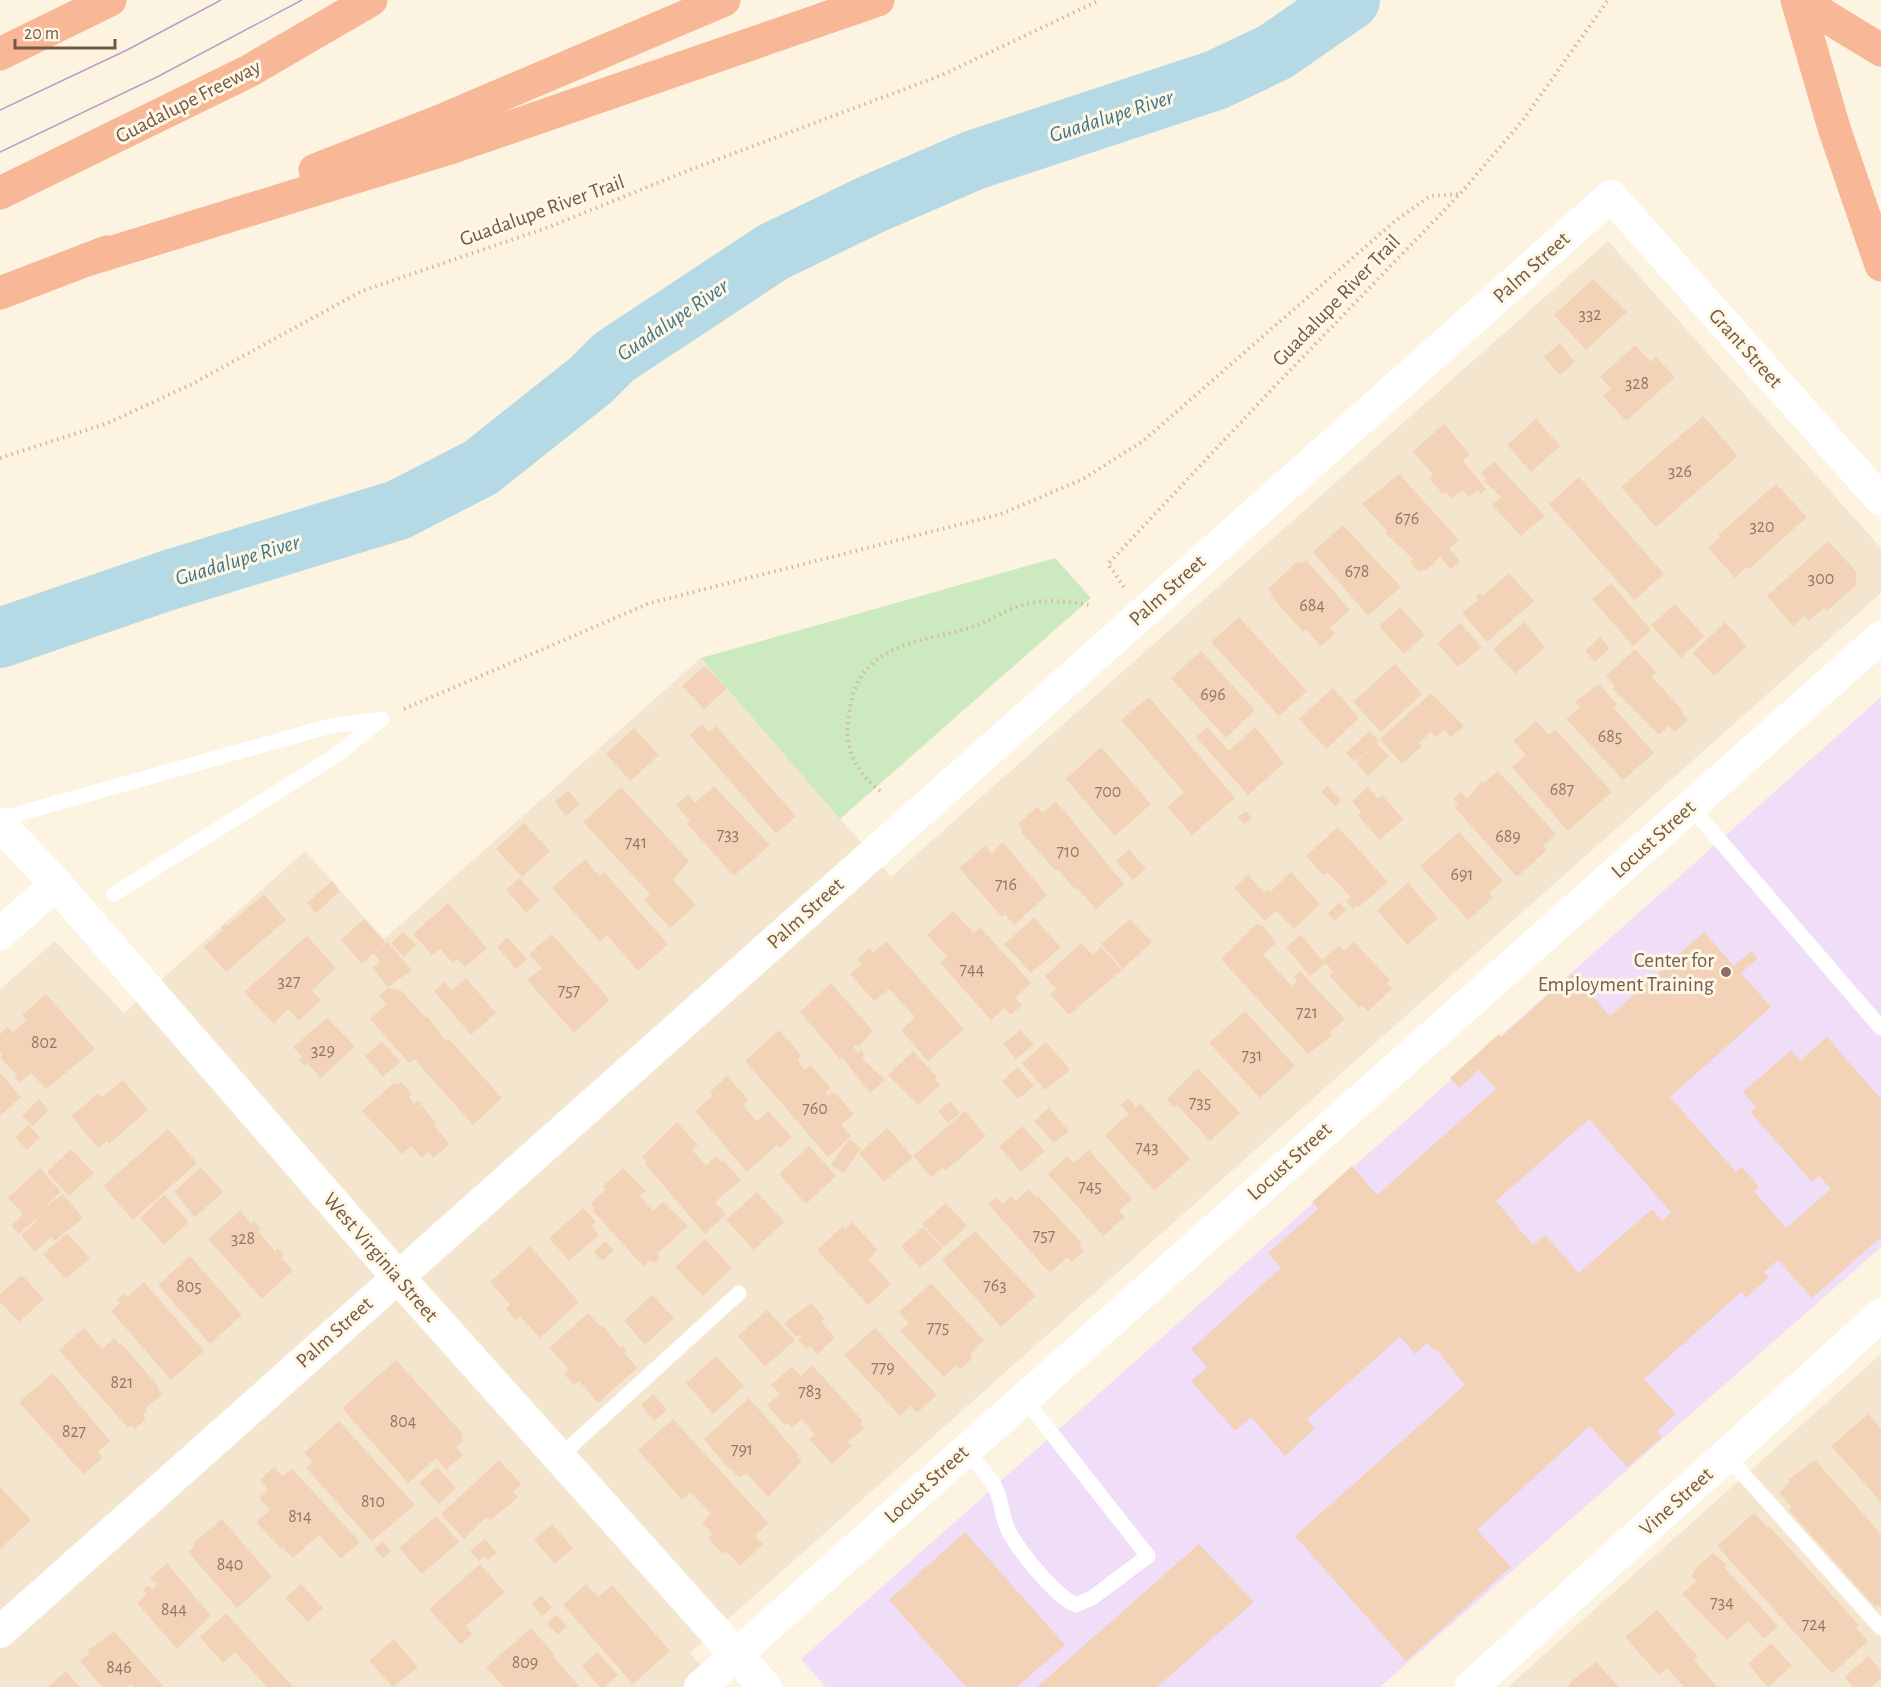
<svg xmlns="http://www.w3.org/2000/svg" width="1881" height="1687" viewBox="0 0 1881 1687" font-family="'Alegreya Sans',sans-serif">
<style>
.residential{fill:#f4e6ce}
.education{fill:#f0ddf8}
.green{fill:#cde9bf}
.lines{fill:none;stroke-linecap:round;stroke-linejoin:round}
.river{stroke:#b5dae5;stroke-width:60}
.building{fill:#f2d3b7;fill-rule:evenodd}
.path{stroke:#d6b79b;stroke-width:4;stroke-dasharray:1.5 4.5;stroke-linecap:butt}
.service{stroke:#fff;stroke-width:15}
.minor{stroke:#fff;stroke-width:32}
.tertiary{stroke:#fff;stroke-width:33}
.secondary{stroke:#fff;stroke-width:33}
.motorway{stroke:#f8b796;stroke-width:33}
.tram{stroke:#b7a0c5;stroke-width:1.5}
.education-dot{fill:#8d6e63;stroke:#fff7e6;stroke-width:2}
.labels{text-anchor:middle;stroke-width:6;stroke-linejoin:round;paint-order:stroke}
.number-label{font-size:18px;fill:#937863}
.street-label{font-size:21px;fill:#735a47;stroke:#fff7e6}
.education-label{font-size:21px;fill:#785e54;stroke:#fff7e6;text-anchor:end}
.water-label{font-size:22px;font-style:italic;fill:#417587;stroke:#fff7e6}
</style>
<rect width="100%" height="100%" fill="#fcf4e0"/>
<!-- residential -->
<path class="residential" d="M1608,241L1881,548V593L690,1653L720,1687H0V989L55,941L124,1013L305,851L384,939L701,658L891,877Z
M1881,1354V1687H1508L1586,1617Z"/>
<!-- education -->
<path class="education" d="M1881,697V1247L1380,1687H826L801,1659Z"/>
<!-- green -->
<path class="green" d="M1055,558L1091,598L840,819L701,658Z"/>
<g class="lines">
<!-- river -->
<path class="river" d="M0,638L166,581L398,510L480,468L591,380L614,357L773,252L870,205L974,160L1216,80L1275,52L1350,0"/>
</g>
<!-- building -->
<path class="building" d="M1593,279L1627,312L1586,350L1554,315Z
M1560,343L1575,362L1560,375L1544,357Z
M1635,345L1651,362L1656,357L1675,377L1626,421L1603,396L1611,389L1600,377Z
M1703,416L1738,456L1656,527L1621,487Z
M1536,419L1560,446L1531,472L1507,445Z
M1444,424L1468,452L1469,455L1463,461L1486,489L1481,494L1478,490L1469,497L1463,490L1451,498L1446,492L1443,494L1429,478L1433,475L1413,451Z
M1494,461L1545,516L1521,536L1492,505L1501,497L1484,481L1486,479L1481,473Z
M1399,474L1459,540L1449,549L1460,561L1451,569L1440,557L1425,571L1422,569L1419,572L1410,562L1413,559L1385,533L1387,531L1362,504Z
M1579,477L1664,574L1634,600L1549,504Z
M1776,484L1807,517L1749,569L1747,567L1735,578L1708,548L1720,537L1718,535Z
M1343,525L1401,587L1368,616L1313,552Z
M1828,541L1856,571V585L1827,611L1824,608L1809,621L1804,616L1793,626L1767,596Z
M1306,560L1350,610L1330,628L1335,634L1321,646L1306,630L1303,632L1270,595L1272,593L1268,589L1298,561L1301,564Z
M1509,573L1534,601L1487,642L1462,613L1478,600L1475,597L1480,593L1482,596Z
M1611,583L1651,630L1633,646L1592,599Z
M1675,604L1704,636L1681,658L1651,625Z
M1400,607L1425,635L1404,654L1379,626Z
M1239,617L1307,691L1279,716L1211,642Z
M1524,622L1545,647L1515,674L1493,649Z
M1725,622L1747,646L1714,676L1693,653Z
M1460,623L1482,647L1458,667L1437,643Z
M1600,637L1610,648L1595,662L1585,651Z
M1635,649L1656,672L1652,677L1684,712L1682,714L1688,720L1675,732L1669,726L1659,735L1613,689L1615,686L1606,676Z
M1201,651L1255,710L1226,738L1171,678Z
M1395,664L1422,694L1381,732L1353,702Z
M705,666L727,688L704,709L682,686Z
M1599,684L1617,704L1613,707L1654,753L1623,780L1566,719L1580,707L1575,702Z
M1333,688L1359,718L1326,749L1299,719Z
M1431,693L1464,726L1451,737L1445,730L1436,737L1431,732L1419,743L1422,746L1402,764L1380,739Z
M1149,697L1235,798L1192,835L1167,807L1184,792L1121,720Z
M1536,721L1549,735L1555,730L1558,732L1612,792L1568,831L1512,767L1526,755L1513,741Z
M702,724L709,732L716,726L796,816L776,834L690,735Z
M1207,727L1229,751L1255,727L1284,763L1248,795L1196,737Z
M634,728L659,755L630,781L606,754Z
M1370,731L1379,741L1376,743L1389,756L1368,776L1356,763L1371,748L1355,762L1346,753Z
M1101,747L1151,804L1115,836L1066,779Z
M1498,771L1556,834L1543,846L1547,850L1517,877L1455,808L1458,805L1453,799L1461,792L1467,799L1482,781L1484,783Z
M714,786L770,845L734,876L687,824L690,821L676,805L688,794L695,803Z
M1327,786L1341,800L1335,806L1321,792Z
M621,787L689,861L673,880L696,905L670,928L644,900L650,894L583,822Z
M1368,787L1378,799L1382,795L1403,819L1380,840L1358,816L1361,812L1352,801Z
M568,790L580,804L566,816L555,802Z
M1056,801L1124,884L1096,909L1077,888L1076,890L1057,869L1056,871L1021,832L1023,830L1018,824L1037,807L1043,813Z
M1246,811L1252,818L1244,825L1238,817Z
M524,823L550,851L522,877L496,849Z
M1338,827L1388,882L1359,907L1357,905L1353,909L1346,901L1351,897L1327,872L1323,875L1306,856Z
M1459,832L1503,881L1489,893L1493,898L1468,920L1420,866Z
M1003,842L1047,895L1014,925L1005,914L1002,917L959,868L985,846L992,853Z
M1129,849L1146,869L1133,880L1116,861Z
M585,859L599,876L604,872L668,944L638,971L607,935L600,941L594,935L552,888Z
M1291,872L1320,904L1294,929L1276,911L1265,921L1234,888L1248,875L1264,892L1268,889L1270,892Z
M519,878L540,900L526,913L506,890Z
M332,881L340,891L316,913L307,903Z
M1408,883L1438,918L1407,945L1377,910Z
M264,894L286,920L226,972L204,947L223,930L221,927L225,924L227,926Z
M1339,902L1346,910L1335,921L1328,914Z
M448,903L487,948L465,967L457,959L453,963L440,949L432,955L413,934Z
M953,911L974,933L980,927L1031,983L1015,998L1022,1005L1011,1015L1004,1008L991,1020L940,963L947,957L927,935Z
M1034,918L1061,947L1031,973L1004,944Z
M364,919L385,942L376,951L387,942L412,970L388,987L372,968L380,961L373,953L362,964L341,940Z
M1130,919L1152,942L1123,969L1101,944Z
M1256,924L1263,926L1276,943L1263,955L1292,986L1297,981L1294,977L1300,971L1345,1019L1330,1032L1332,1035L1308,1054L1221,959Z
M403,932L416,945L404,957L391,943Z
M1704,932L1734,966L1751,951L1758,958L1741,973L1771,1007L1670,1097L1736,1172L1742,1167L1759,1187L1754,1191L1786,1228L1831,1189L1819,1176L1812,1182L1750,1112L1756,1107L1743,1092L1791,1050L1800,1061L1827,1037L1881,1099V1237L1812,1298L1778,1260L1764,1272L1769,1277L1746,1298L1741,1292L1644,1379L1676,1414L1657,1431L1662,1437L1627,1467L1590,1426L1477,1530L1511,1567L1406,1661L1295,1536L1465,1385L1435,1348L1434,1350L1427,1343L1415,1354L1400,1337L1307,1419L1315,1428L1285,1456L1251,1417L1235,1431L1191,1381L1207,1367L1191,1349L1281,1268L1268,1253L1318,1209L1312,1202L1352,1166L1377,1195L1496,1089L1479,1070L1459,1088L1450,1078L1499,1034L1501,1037L1572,974L1610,1016ZM1589,1119L1671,1212L1662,1221L1652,1209L1579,1273L1545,1235L1533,1245L1496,1201Z
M552,934L610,1000L574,1033L527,980L542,968L529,954Z
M1301,935L1322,960L1339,945L1344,951L1354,942L1390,980L1387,983L1392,989L1368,1011L1362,1005L1359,1008L1329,975L1333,972L1326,963L1310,976L1286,947Z
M307,936L336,968L312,990L321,1000L299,1021L288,1009L274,1024L244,992Z
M507,937L527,959L516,969L497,947Z
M886,941L964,1029L928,1061L901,1030L915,1017L889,989L874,1001L850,974L862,964L857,959L869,948L873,953Z
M1081,943L1093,955L1101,947L1122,970L1069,1015L1050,994L1056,989L1045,976Z
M466,978L496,1013L471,1035L434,991L445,982L452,990Z
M831,983L873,1031L858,1047L856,1045L853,1047L858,1053L861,1050L865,1055L862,1058L885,1080L870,1093L842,1057L840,1059L800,1012Z
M388,988L402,991L426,1018L428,1017L446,1041L449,1039L502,1098L473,1125L414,1059L409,1063L370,1019L387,1004L379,996Z
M46,994L95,1049L46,1089L31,1073L20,1083L15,1077L17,1075L0,1058L3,1055L0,1051V1034L8,1027L13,1032L27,1020L22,1015Z
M1245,1011L1295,1066L1260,1098L1209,1043Z
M327,1018L355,1046L321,1078L307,1063L304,1066L299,1060L302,1057L293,1047Z
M779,1030L802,1056L798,1059L799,1063L805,1070L810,1065L831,1088L825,1093L828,1096L832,1092L837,1095L854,1114L841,1125L851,1136L828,1157L745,1061Z
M1021,1030L1034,1045L1016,1059L1003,1044Z
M382,1041L400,1062L383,1077L365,1056Z
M1046,1042L1069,1068L1068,1072L1045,1090L1022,1063Z
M913,1051L937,1077L935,1079L940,1085L918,1105L888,1075Z
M1018,1067L1034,1086L1018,1099L1002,1081Z
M1198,1068L1240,1113L1210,1141L1177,1105L1174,1108L1167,1099Z
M0,1073L21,1097L0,1116Z
M727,1076L748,1099L743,1106L757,1121L768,1111L792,1137L780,1148L777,1145L747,1172L695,1111L712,1096L710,1092Z
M123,1080L148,1110L109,1144L107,1141L98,1148L71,1116L95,1096L99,1093L102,1097Z
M395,1082L398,1085L401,1082L412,1094L409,1097L414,1104L418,1100L422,1104L416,1110L422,1106L436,1123L434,1126L450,1144L433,1158L428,1152L422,1158L411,1146L402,1154L362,1111Z
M1129,1098L1136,1107L1140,1103L1190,1159L1154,1191L1105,1135L1129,1114L1120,1105Z
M39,1099L49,1110L33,1126L22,1116Z
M950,1101L960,1113L948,1123L938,1111Z
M1049,1108L1069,1131L1054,1143L1034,1121Z
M965,1111L986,1136L946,1170L943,1167L931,1177L913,1156Z
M677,1122L698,1145L692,1150L706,1165L716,1156L721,1162L723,1160L741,1180L715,1202L726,1214L705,1234L645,1164L647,1162L642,1157Z
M29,1125L40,1138L27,1150L15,1137Z
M1022,1126L1045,1151L1021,1172L999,1147Z
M887,1128L913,1157L884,1182L859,1153Z
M168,1129L197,1163L133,1220L103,1186Z
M849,1139L861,1148L844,1173L831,1165Z
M809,1146L836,1176L806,1204L779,1174Z
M71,1149L94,1173L69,1196L47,1172Z
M1089,1150L1132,1199L1119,1211L1125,1217L1103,1236L1048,1174L1067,1156L1074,1163Z
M201,1167L223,1192L195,1217L174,1192Z
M40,1168L61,1192L41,1210L63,1194L83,1218L55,1241L51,1237L35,1252L21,1235L37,1221L36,1219L19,1234L11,1226L23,1214L8,1198Z
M623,1168L646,1191L640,1196L653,1211L663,1202L688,1226L657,1254L660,1257L654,1263L650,1260L643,1266L592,1210L595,1208L591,1203L606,1189L603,1186Z
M1029,1189L1036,1197L1038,1196L1082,1243L1079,1246L1084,1251L1072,1262L1067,1257L1050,1273L988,1204L996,1197L1003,1204L1011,1196L1016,1201Z
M757,1192L784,1222L754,1250L726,1220Z
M164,1195L189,1222L164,1245L140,1218Z
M946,1203L967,1226L944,1247L922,1224Z
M583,1208L596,1222L592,1226L599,1235L569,1261L549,1238Z
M240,1211L251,1224L254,1221L261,1229L258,1231L275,1251L278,1248L284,1255L281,1258L293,1270L262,1299L208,1239Z
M852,1222L877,1249L869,1260L891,1284L868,1305L817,1250L843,1226L845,1229Z
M923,1227L943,1248L920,1268L901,1246Z
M975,1231L1036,1296L1001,1327L942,1260Z
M67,1233L90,1258L66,1279L43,1254Z
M705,1239L732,1268L703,1296L675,1267Z
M605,1241L614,1250L602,1261L594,1252Z
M530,1246L579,1302L540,1338L520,1316L515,1320L506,1309L510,1304L490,1282Z
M190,1256L242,1315L210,1344L158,1285Z
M22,1275L44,1299L19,1322L0,1302V1294Z
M144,1282L204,1351L171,1380L111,1311L120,1303L117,1300L124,1293L127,1297Z
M931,1283L984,1340L970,1354L973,1358L960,1369L957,1365L944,1377L900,1331L909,1323L899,1312Z
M652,1295L674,1318L645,1345L624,1321Z
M811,1303L825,1319L821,1322L835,1338L817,1354L810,1346L806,1349L798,1340L802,1336L800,1334L796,1337L784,1323Z
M767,1310L795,1340L765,1367L738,1336Z
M588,1313L601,1327L603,1325L620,1348L622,1346L626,1351L624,1353L637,1368L598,1403L579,1381L574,1385L564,1374L569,1369L549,1348Z
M84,1328L102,1349L114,1338L119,1344L121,1343L159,1387L157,1388L162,1394L145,1409L147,1411L143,1415L146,1419L135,1429L131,1425L128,1428L59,1350Z
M875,1328L937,1395L917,1413L911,1406L900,1416L844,1355Z
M716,1356L744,1386L713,1414L686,1383Z
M396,1360L463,1434L461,1436L464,1440L456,1447L463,1455L446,1470L436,1458L408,1483L342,1408Z
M812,1365L863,1421L860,1423L865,1428L848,1442L852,1446L832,1464L809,1439L815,1435L802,1419L792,1428L787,1423L785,1425L767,1405L780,1394L771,1385L792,1366L801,1376Z
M53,1373L110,1441L98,1452L103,1458L83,1474L19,1402Z
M653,1394L667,1410L654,1421L641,1405Z
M749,1398L799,1455L797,1457L802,1461L768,1497L747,1474L739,1477L725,1465L704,1439Z
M1868,1414L1881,1429V1502L1831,1446Z
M673,1419L768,1523L755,1536L763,1544L740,1566L726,1551L723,1554L708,1538L712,1534L702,1523L711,1514L690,1492L682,1500L638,1450Z
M339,1421L415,1505L372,1541L306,1468L313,1462L304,1453Z
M499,1460L521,1484L513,1492L518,1497L490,1521L486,1517L464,1539L441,1514Z
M1815,1460L1881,1534V1608L1878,1605L1875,1607L1789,1510L1791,1507L1779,1493L1790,1482L1788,1480Z
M274,1467L283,1476L292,1469L360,1542L341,1559L319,1535L293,1558L282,1547L281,1549L256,1522L270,1510L259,1498L268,1490L260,1480Z
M437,1467L456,1488L439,1504L419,1483Z
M0,1487L31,1520L0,1549Z
M1754,1513L1768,1528L1770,1527L1859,1625L1856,1628L1868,1641L1832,1674L1717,1546Z
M436,1516L459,1542L422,1574L399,1548Z
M222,1519L272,1577L237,1608L188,1552L195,1546L193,1543Z
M552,1524L573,1548L555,1564L534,1540Z
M965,1532L1065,1645L1017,1687H966L889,1600Z
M485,1539L497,1553L488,1560L485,1557L479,1561L470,1551Z
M382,1541L391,1551L383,1558L374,1549Z
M1199,1544L1254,1602L1157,1687H1037Z
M1713,1553L1727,1565L1724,1567L1778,1626L1764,1639L1748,1621L1727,1640L1682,1594L1696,1581L1691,1576L1696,1568Z
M167,1563L211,1616L177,1649L137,1603L146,1594L143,1590L148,1585L152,1589L157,1584L150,1578Z
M480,1564L505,1592L466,1626L472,1634L461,1645L429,1609Z
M301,1584L323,1608L308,1622L285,1598Z
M586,1584L598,1597L612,1585L670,1651L633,1684L563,1605Z
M541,1595L552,1607L542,1616L532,1604Z
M1657,1610L1698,1657L1694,1660L1717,1687H1684L1667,1668L1659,1675L1625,1637Z
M226,1613L293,1687H267L235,1652L223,1663L200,1637Z
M556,1615L567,1626L558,1635L547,1624Z
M531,1628L555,1655L553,1656L580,1687H504L486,1667Z
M114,1631L164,1687H134L131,1684L127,1687H102L80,1661L90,1653L88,1650Z
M394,1639L418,1667L393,1687L369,1661Z
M1771,1643L1792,1666L1768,1687L1748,1664Z
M597,1652L618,1675L605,1687H600L582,1666Z
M1868,1656L1881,1670V1678L1871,1687H1853L1845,1677Z
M1596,1662L1619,1687H1567L1573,1680Z
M66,1671L80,1687H48Z"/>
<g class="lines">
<!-- path -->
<path class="path" d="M0,458L108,423L192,384L362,291L549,227L692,169L942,75L1100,0
M1124,587L1108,564L1274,387L1460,194L1523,120L1608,0
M404,709L650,603L1001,514L1083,479L1143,441L1395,221L1430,196L1460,194
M880,791C859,775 845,752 848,724C850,702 853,683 870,666C896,639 941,638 975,626C994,619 1010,607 1030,603C1050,599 1070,602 1089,605"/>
<!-- service -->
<path class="service" d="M1690,806L1881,1028
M0,819L330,726L382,719
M114,894L335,756L382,719
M964,1450C974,1461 987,1473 994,1485C1003,1501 1001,1519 1010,1534C1022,1554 1054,1595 1076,1605L1092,1598L1148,1556L1023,1397
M1726,1455L1881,1628
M558,1458L739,1293"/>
<!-- minor -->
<path class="minor" d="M0,934L56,884
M0,1632L1611,196L1881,500
M700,1687L1881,637"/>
<!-- tertiary -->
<path class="tertiary" d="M0,824L56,884L397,1276L765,1687"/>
<!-- secondary -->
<path class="secondary" d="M1471,1687L1881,1315"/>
<!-- motorway -->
<path class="motorway" d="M1797,0L1834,128L1881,265
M1799,0L1881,50
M0,54L110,0
M315,170L445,119L724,0
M0,193L249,71L371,0
M87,260L456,146L878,0
M0,293L107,252"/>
<!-- tram -->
<path class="tram" d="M0,110L127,50L221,0
M0,152L157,77L302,0"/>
</g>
<!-- markers -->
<circle class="education-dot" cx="1726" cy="972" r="6"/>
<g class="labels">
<!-- number labels -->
<g class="number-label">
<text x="1590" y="320">332</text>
<text x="1637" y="389">328</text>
<text x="1680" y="477">326</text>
<text x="1407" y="524">676</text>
<text x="1762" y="532">320</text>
<text x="1357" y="577">678</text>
<text x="1821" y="584">300</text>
<text x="1312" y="611">684</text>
<text x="1213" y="700">696</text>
<text x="1610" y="742">685</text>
<text x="1562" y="795">687</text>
<text x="1108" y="797">700</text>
<text x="728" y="840">733</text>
<text x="1508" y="842">689</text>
<text x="636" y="848">741</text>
<text x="1068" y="857">710</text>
<text x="1462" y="880">691</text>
<text x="1006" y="890">716</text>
<text x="972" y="975">744</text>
<text x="289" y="987">327</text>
<text x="569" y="996">757</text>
<text x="1307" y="1018">721</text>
<text x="44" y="1048">802</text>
<text x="323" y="1056">329</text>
<text x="1252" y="1061">731</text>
<text x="1200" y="1108">735</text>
<text x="815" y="1114">760</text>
<text x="1147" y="1153">743</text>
<text x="1090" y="1192">745</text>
<text x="1044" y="1241">757</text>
<text x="243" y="1244">328</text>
<text x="995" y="1291">763</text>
<text x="189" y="1292">805</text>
<text x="938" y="1333">775</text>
<text x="883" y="1373">779</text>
<text x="122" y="1388">821</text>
<text x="810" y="1397">783</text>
<text x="403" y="1427">804</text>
<text x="74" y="1437">827</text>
<text x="742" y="1455">791</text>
<text x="373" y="1507">810</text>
<text x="300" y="1522">814</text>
<text x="230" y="1570">840</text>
<text x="1722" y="1608">734</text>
<text x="174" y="1615">844</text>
<text x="1814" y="1630">724</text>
<text x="525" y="1668">809</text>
<text x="119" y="1673">846</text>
</g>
<!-- street labels -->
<g class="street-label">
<text transform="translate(188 101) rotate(-27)" y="7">Guadalupe Freeway</text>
<text transform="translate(542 210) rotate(-20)" y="7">Guadalupe River Trail</text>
<text transform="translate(1531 267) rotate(-42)" y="7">Palm Street</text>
<text transform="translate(1336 300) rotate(-46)" y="7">Guadalupe River Trail</text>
<text transform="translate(1746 348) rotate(48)" y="7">Grant Street</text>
<text transform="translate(1167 590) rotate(-42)" y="7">Palm Street</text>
<text transform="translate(1653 839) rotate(-42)" y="7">Locust Street</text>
<text transform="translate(805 913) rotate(-42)" y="7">Palm Street</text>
<text transform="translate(1289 1161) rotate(-42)" y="7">Locust Street</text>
<text transform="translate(381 1257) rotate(49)" y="7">West Virginia Street</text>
<text transform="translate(334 1332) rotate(-42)" y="7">Palm Street</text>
<text transform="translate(926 1484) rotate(-42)" y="7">Locust Street</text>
<text transform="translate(1676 1501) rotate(-42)" y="7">Vine Street</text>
</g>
<!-- education labels -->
<g class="education-label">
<text x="1714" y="967">Center for<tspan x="1714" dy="24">Employment Training</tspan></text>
</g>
<!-- water labels -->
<g class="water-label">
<text transform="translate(1111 115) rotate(-18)" y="8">Guadalupe River</text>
<text transform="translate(672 319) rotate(-34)" y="8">Guadalupe River</text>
<text transform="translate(237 559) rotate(-17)" y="8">Guadalupe River</text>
</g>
</g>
<!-- scale -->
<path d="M15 39v9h100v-9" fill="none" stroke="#735a47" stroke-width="3"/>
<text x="24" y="39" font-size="18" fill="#735a47" stroke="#fff7e6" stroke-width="4.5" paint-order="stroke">20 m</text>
</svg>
